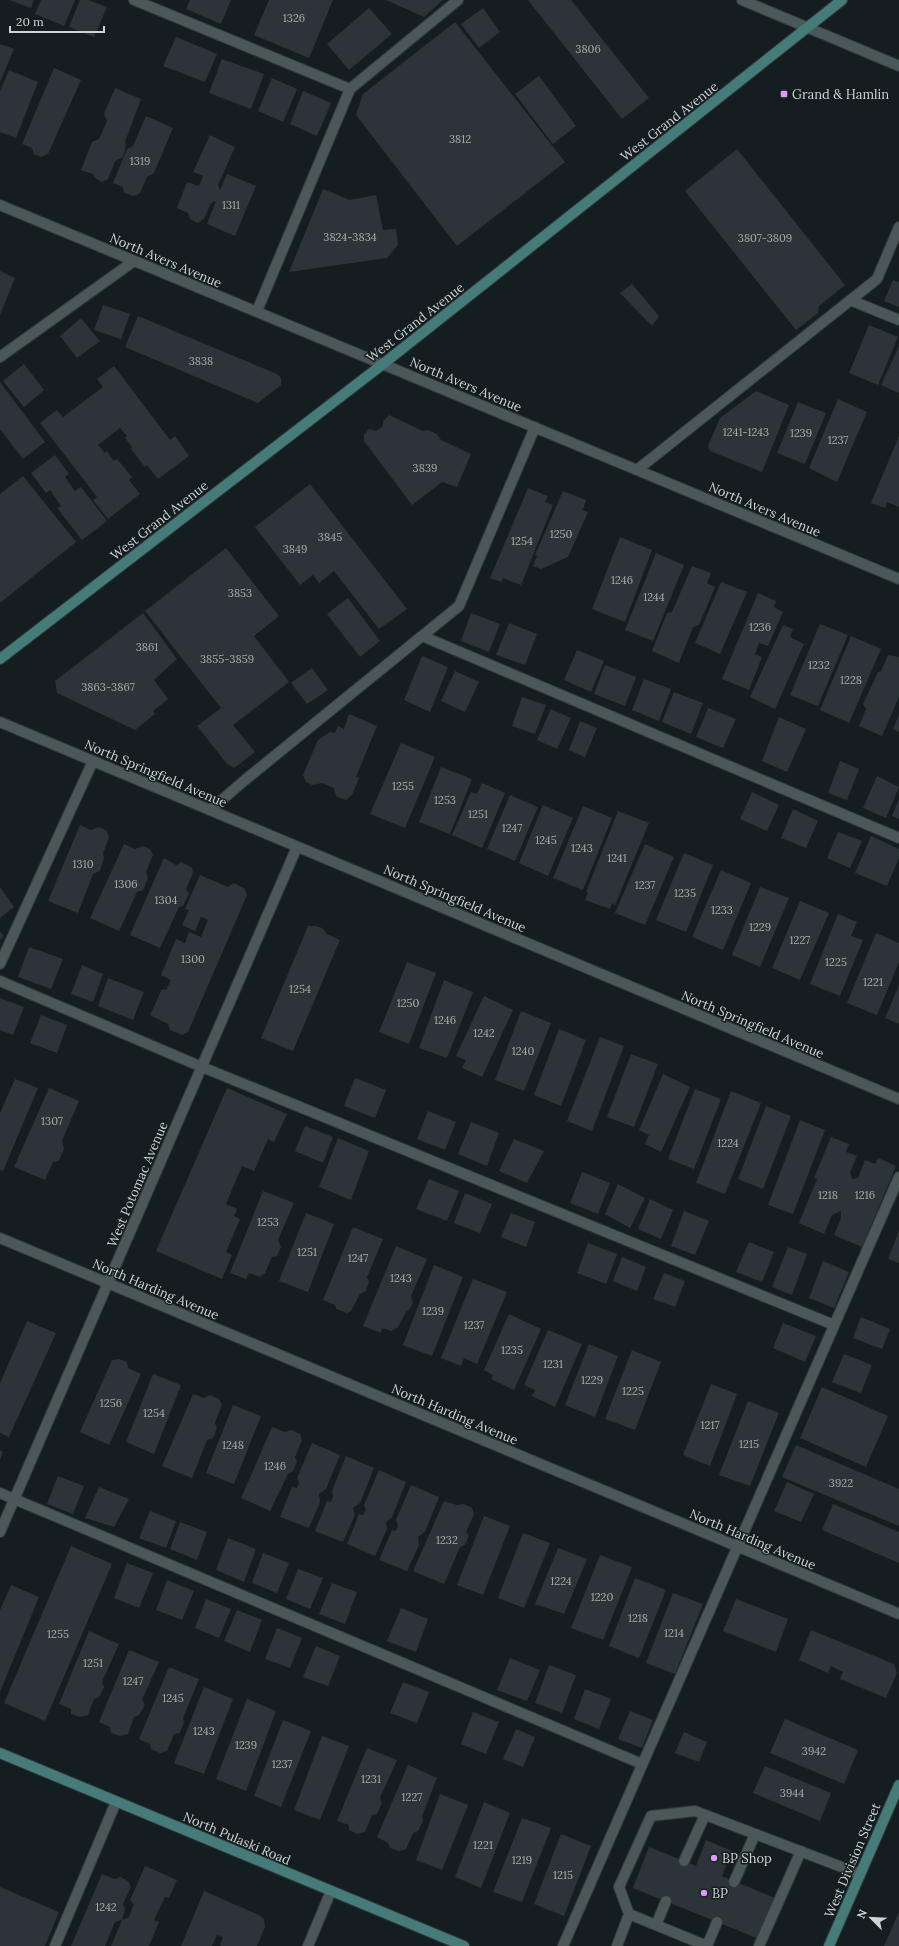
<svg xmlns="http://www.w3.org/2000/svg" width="899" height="1946" viewBox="0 0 899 1946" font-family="Lora,serif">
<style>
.building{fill:#2b3439}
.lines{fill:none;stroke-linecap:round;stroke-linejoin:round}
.service-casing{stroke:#33393a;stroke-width:12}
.minor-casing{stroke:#33393a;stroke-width:12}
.tertiary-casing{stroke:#33393a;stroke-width:12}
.secondary-casing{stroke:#33393a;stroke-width:12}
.service{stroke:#4b5758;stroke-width:10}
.minor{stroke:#4b5758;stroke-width:10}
.tertiary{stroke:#4b5758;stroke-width:10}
.secondary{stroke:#457b78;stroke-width:10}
.poi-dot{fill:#da9af6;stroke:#141e20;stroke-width:1.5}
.labels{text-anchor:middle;stroke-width:3;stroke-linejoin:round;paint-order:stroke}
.number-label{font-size:11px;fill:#a4acae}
.poi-label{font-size:13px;fill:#cdd4d5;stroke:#141e20;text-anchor:start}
.street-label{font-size:13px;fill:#cdd4d5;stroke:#141e20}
</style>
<rect width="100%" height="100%" fill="#141e20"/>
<!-- building -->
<path class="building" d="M9,0H34L31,8Z
M41,0H75L64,26L35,14Z
M80,0H88L107,7L94,37L69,27Z
M190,0H231L221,24L186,9Z
M269,0H333L309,58L254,35Z
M386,0H443L424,17Z
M528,0H571L649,98L622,119Z
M369,8L392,34L349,70L327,44Z
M483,8L500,32L479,48L461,24Z
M455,22L565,162L457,246L356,115L363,94Z
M176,37L217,54L205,82L163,66Z
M0,44L14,49L0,82Z
M222,59L264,74L251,109L209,93Z
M54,68L81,80L48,154L41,157L34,154L32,148L22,144Z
M9,70L38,82L16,138L0,132V91Z
M539,76L576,126L553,144L515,94Z
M272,78L297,89L283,122L258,111Z
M115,88L141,99L125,142L126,146L123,157L115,161L108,179L102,182L95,178L93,174L81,170L92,142L99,139L107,121L104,114Z
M303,91L331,103L317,136L290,124Z
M146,116L173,128L154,173L147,177L140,193L134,196L124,193L123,187L113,183L127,149L133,146Z
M210,135L235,147L218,185L220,190L227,174L256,186L235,236L207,224L216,201L211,203L204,219L198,223L190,219L188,213L177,208L187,182L199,186L203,176L193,172Z
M737,149L845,285L819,306L818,313L796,330L685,191Z
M323,189L350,200L376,195L383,230L396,229L398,245L387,258L289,272Z
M0,271L15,278L0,315Z
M893,280L899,282V307L884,301Z
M632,284L659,316L652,326L620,293Z
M103,305L130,314L121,339L94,330Z
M138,316L277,374L281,378V385L258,403L125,347Z
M81,318L100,341L77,358L60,336Z
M869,325L898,337L878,385L849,373Z
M899,346V393L881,385Z
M24,364L44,390L24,407L3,381Z
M114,366L170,440L175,436L189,456L158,479L147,465L145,467L131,449L132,447L125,438L127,436L120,428L98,445L105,453L107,451L114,461L117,459L132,477L129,480L140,494L108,519L93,500L97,497L40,423L57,410L63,417L103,387L97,379Z
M0,382L45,442L23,459L0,429Z
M756,391L789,405L762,472L710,451L708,446L720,418Z
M838,399L867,412L837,482L809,468Z
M798,402L826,413L805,464L777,453Z
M389,415L423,431L428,430L437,434L441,440L471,454L457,487L442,482L412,505L364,441V435L369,429L376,431L383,426V421Z
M899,436V507L887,502L885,508L871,503Z
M55,455L69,474L65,477L75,491L81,487L107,521L82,540L57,508L61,506L50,490L46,493L31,473Z
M23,476L76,542L0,603V494Z
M310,484L407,609L379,629L334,571L319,583L313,575L300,585L255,527Z
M528,488L548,496L545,502L553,505L521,585L503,578L501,582L490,578Z
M563,491L586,500L583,510L588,512L568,557L541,569L533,566L537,556L535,555Z
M620,537L652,550L625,622L592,609Z
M226,548L279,616L254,636L289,682L233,725L255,752L234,768L227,764L197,726L221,708L145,611Z
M656,553L684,565L653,641L625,630Z
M692,566L711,573L707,583L715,587L699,625L693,627L679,663L652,651L667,613L672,612Z
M721,582L747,592L720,654L695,643Z
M758,593L776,601L774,607L783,612L768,646L759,643L755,654L762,657L749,690L722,679Z
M348,598L380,641L360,657L327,614Z
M143,613L177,659L154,680L168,699L153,711L155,714L135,730L57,693L55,681Z
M471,613L500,624L489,652L461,641Z
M509,623L537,634L525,665L496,655Z
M820,624L848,635L818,706L790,695Z
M783,625L793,629L790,637L804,644L775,709L750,697Z
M851,636L881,649L849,723L820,710Z
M577,650L604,661L591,692L564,680Z
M888,655L899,657V697L882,736L859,726L866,709L863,704L878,672L881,671Z
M422,656L448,667L430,712L404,700Z
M605,665L636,677L625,706L594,694Z
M312,668L328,690L307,704L291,683Z
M455,671L479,682L465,712L441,701Z
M644,679L671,689L659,721L632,710Z
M674,692L703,703L691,734L662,722Z
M522,697L546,705L535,734L512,726Z
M708,708L736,719L723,748L696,737Z
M551,709L571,718L557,749L537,740Z
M349,714L377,726L356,777L359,778L352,795L346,800L336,796L334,788L322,783L312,785L306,782L303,775L318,740L330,732L335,733L338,726L344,729Z
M899,715V732L893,729Z
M779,717L806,729L787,772L762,761Z
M580,721L597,728L585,757L569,750Z
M401,743L435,757L405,828L370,814Z
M840,761L859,769L847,800L828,793Z
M441,767L472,779L450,834L419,822Z
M877,776L899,787L886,818L863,808Z
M482,783L505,793L482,848L452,835L471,792L477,794Z
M752,792L779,805L767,831L740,819Z
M510,795L538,807L515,861L487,849Z
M899,799V819L892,816Z
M543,805L573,818L548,876L519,863Z
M583,806L612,818L583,890L553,878Z
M793,809L818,821L806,848L781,838Z
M618,811L649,823L615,905L612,903L610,909L585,900L588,893L586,892Z
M80,825L91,830L99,827L107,831L109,838L103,853L104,858L100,871L93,874L78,913L48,901Z
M838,832L862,841L850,868L827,858Z
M871,836L899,849V858L887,886L855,873Z
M124,844L135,849L143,846L150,849L153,855L146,872L148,878L143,890L137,892L119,931L90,918Z
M645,844L674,857L645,925L615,913Z
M684,853L713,865L686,932L656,920Z
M164,858L176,865L182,862L192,868L193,873L186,889L189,894L183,906L179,907L160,948L130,935Z
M721,870L751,883L723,950L692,937Z
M200,875L228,887L234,883L244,888L247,895L188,1032L182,1035L170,1030L168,1024L150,1015L162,989L166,990L171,980L161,975L176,939L185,943L189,932L201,937L208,920L201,917L195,931L182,925L189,910L185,909Z
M0,887L14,907L0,918Z
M760,887L789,898L760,967L732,955Z
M800,901L829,913L800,980L772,968Z
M838,914L857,922L851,936L863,940L840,996L810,984Z
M308,926H316L322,928L327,934L340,940L293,1051L261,1038Z
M0,931L4,936L0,940Z
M876,933L899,943V962L877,1015L847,1003Z
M29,947L63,959L51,989L18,977Z
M407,962L436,973L409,1044L379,1032Z
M82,965L103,974L93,1002L71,994Z
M108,978L144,992L133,1020L98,1006Z
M444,980L473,992L447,1058L419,1048Z
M899,985V1024L885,1018Z
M484,996L513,1010L482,1077L462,1068L466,1060L456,1056Z
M0,998L24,1007L13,1035L0,1030Z
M521,1011L551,1023L524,1091L495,1080Z
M41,1015L67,1025L57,1053L30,1043Z
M559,1029L586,1040L561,1106L534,1095Z
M600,1037L624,1046L592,1131L567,1121Z
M631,1054L658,1064L634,1127L607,1117Z
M663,1074L690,1087L661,1152L645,1144L649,1135L639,1130Z
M355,1078L386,1090L375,1118L344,1106Z
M15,1079L38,1088L3,1171L0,1170V1113Z
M49,1088L79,1101L62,1141L64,1149L59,1161L53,1162L45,1180L14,1167Z
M227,1088L287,1114L274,1142L268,1139L254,1171L242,1166L226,1204L237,1209L234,1216L240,1219L226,1252L232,1255L222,1279L156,1251Z
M695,1089L721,1099L694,1169L668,1159Z
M731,1091L761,1103L725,1194L696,1183Z
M766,1106L791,1116L763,1189L738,1179Z
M428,1111L456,1122L445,1150L417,1139Z
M800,1120L825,1130L793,1214L768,1205Z
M471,1122L499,1133L487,1166L458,1154Z
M305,1126L333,1137L323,1163L295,1151Z
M831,1137L849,1144L846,1152L857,1156L850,1172L852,1179L858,1178L865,1160L875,1164L878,1158L896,1166L862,1247L834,1235L841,1218V1211L832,1215L824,1234L799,1223L817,1179L814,1178Z
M338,1138L369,1151L351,1200L319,1187Z
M514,1139L544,1151L527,1183L499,1171Z
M582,1172L610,1183L598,1214L570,1203Z
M429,1179L459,1191L447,1221L416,1209Z
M618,1184L645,1198L630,1228L605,1214Z
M263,1191L294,1203L278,1240L281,1247L277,1256L272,1257L265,1273L260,1277L249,1273L246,1279L230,1273Z
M465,1193L492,1204L480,1233L454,1223Z
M650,1199L673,1210L661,1239L638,1229Z
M684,1211L709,1221L695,1255L671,1246Z
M306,1213L334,1224L308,1292L279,1281Z
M511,1213L535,1222L526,1247L501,1237Z
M353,1227L383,1239L367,1277L369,1282L366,1291L360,1294L351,1311L347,1313L336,1309L335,1305L323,1300Z
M899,1231V1263L888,1259Z
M749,1242L774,1252L762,1282L736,1272Z
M588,1243L617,1254L606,1284L577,1273Z
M396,1246L427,1259L411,1296L413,1303L409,1310L406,1312L398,1327L392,1331L382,1328L381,1333L363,1326Z
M788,1247L807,1254L792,1295L772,1287Z
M622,1257L646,1267L637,1291L613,1281Z
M823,1261L849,1272L834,1308L809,1298Z
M434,1265L463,1277L432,1356L403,1345Z
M664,1273L685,1281L675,1307L653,1299Z
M473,1279L507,1292L477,1364L464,1358L461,1366L441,1358Z
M509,1314L541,1329L514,1390L491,1379L493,1375L484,1370Z
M861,1317L890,1329L882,1349L853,1338Z
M27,1321L56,1333L9,1437L0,1433V1383Z
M783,1323L816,1336L805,1362L773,1348Z
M548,1330L582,1344L555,1407L532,1396L535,1390L524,1385Z
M589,1344L618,1356L595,1417L565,1405Z
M632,1350L661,1362L635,1430L605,1419Z
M844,1354L872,1365L861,1393L832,1382Z
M119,1359L127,1362L128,1368L141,1374L109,1445L80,1432L112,1360Z
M153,1374L181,1385L154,1454L126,1442Z
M711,1384L737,1394L710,1466L683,1455Z
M822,1387L888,1416L866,1467L800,1438Z
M193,1394L204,1398L210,1395L219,1399L222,1405L215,1423L217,1428L213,1438L207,1440L192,1478L162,1466Z
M748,1401L779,1413L750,1486L719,1475Z
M233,1405L261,1416L234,1484L206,1473Z
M272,1427L285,1432L291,1430L300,1434L302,1440L295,1457L297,1462L293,1471L288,1474L270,1511L241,1498Z
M312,1443L340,1455L326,1489L319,1494L320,1502L309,1528L280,1517L292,1487L297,1488L299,1483L297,1478Z
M796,1445L899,1489V1526L782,1477Z
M0,1450L3,1452L0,1460Z
M346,1456L374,1468L360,1503L353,1508L355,1515L343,1542L315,1531L327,1501L331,1502L333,1496L332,1491Z
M379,1470L406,1482L392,1517L386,1522L387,1529L375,1556L347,1544L359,1514L363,1515L366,1510L364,1505Z
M58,1476L84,1486L73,1514L47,1504Z
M787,1482L814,1494L801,1522L774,1511Z
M411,1485L439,1497L425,1532L418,1537L419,1545L407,1571L379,1560L392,1530L396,1531L398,1526L396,1520Z
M99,1487L129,1499L114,1527L85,1518Z
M444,1501L457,1505L464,1504L472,1508L474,1514L466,1532L469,1535L465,1545L460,1547L444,1584L413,1571Z
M833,1504L899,1532V1563L822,1530Z
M150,1511L176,1521L166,1548L139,1538Z
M484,1516L510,1526L483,1595L457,1585Z
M180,1522L207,1532L197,1560L170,1549Z
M523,1533L550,1543L524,1608L498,1598Z
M228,1538L256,1549L244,1582L216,1570Z
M71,1546L112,1564L45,1721L4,1703Z
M558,1548L587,1559L564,1614L535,1604Z
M263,1553L289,1563L277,1593L252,1583Z
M600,1555L632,1567L603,1640L571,1628Z
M127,1563L153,1573L139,1608L114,1598Z
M298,1569L323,1578L310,1609L286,1599Z
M635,1578L666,1590L639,1658L609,1646Z
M167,1580L194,1591L182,1620L156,1610Z
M332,1583L357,1592L345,1624L319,1614Z
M11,1585L39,1597L0,1692V1610Z
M673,1593L703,1604L675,1674L646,1663Z
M206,1599L231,1609L219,1638L195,1628Z
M736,1599L788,1619L776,1652L723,1631Z
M401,1608L428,1619L416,1652L387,1641Z
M237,1610L262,1620L250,1652L224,1641Z
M277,1628L302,1638L290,1668L265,1659Z
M811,1630L894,1664L897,1673L886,1698L840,1679L843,1672L831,1666L828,1673L799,1660Z
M89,1631L119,1644L102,1682L104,1687L99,1697L94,1699L88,1715L80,1717L71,1714V1709L59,1704Z
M316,1646L340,1656L328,1686L303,1677Z
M129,1650L159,1662L142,1700L145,1705L139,1715L134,1717L128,1734L120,1736L111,1733L110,1727L99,1722Z
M510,1658L540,1670L527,1701L497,1690Z
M549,1665L576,1675L562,1713L535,1703Z
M169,1667L199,1679L183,1718L184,1722L180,1733L174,1734L167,1751L160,1753L151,1749L150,1744L139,1739Z
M403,1682L429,1692L417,1723L390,1713Z
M204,1687L233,1699L204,1774L174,1763Z
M585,1689L611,1699L599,1729L574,1719Z
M247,1699L276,1711L246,1791L216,1779Z
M630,1711L653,1720L642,1748L618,1739Z
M473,1712L499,1722L486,1754L461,1744Z
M785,1719L858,1750L844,1784L770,1753Z
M283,1720L311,1731L281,1807L254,1796Z
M516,1729L535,1737L523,1767L503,1759Z
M684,1732L707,1742L699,1762L675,1753Z
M322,1736L349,1746L320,1820L294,1810Z
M367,1748L397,1760L380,1798L382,1803L377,1814L372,1815L365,1832L358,1834L349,1830V1825L337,1821Z
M408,1765L437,1778L422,1816L423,1821L418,1831L413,1833L406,1849L399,1851L390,1848L388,1843L377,1837Z
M765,1766L831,1793L820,1821L753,1793Z
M440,1794L468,1805L442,1870L416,1860Z
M484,1802L510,1813L481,1888L455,1877Z
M522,1818L551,1828L522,1902L493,1892Z
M561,1834L591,1846L564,1916L534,1904Z
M706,1840L732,1851L722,1876L775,1898L759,1939L633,1888L649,1847L696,1866Z
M145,1866L177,1880L169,1898L165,1897L154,1920L159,1922L149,1946H111L122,1920L129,1917L134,1904L130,1900Z
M102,1874L115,1879L120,1877L128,1881L131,1887L123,1904L125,1910L122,1920L115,1922L105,1946H71Z
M0,1887L59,1912L45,1946H0Z
M204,1891L259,1915L264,1919L265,1927L257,1946H221L220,1945L223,1937L217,1935L212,1946H181Z
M899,1912V1946H884Z"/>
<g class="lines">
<defs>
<path id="service" d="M134,0L350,89
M850,300L899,320
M257,311L350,89L458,0
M0,357L134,261
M637,470L877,279L899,227
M422,636L899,838
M210,810L245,780L459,606L535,427
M0,964L93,761
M0,981L202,1067L834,1325
M0,1493L642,1764
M684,1861L705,1815
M734,1882L755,1834
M629,1914L707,1946L717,1922
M656,1925L666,1901
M55,1946L116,1802
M563,1946L899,1177
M617,1946L629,1914L619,1887L651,1816L695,1811L860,1874
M759,1946L801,1851"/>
<path id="minor" d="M0,205L899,579
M0,722L899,1099
M0,1238L899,1614
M0,1532L297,847
M308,1946L331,1891"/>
<path id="tertiary" d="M742,0L899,66"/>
<path id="secondary" d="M0,659L383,364L842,0
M0,1753L464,1946
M829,1946L899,1785"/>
</defs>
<!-- service casing -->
<use href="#service" class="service-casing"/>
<!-- minor casing -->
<use href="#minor" class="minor-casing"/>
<!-- tertiary casing -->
<use href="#tertiary" class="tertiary-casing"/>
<!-- secondary casing -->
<use href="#secondary" class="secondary-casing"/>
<!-- service -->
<use href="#service" class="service"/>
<!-- minor -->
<use href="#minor" class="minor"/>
<!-- tertiary -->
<use href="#tertiary" class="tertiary"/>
<!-- secondary -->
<use href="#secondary" class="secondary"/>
</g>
<!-- markers -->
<g class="poi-dot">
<rect x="780" y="90" width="8" height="8" rx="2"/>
<circle cx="714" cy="1858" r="4"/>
<circle cx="704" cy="1893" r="4"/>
</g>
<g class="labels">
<!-- number labels -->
<g class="number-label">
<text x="294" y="22">1326</text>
<text x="588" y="53">3806</text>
<text x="460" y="143">3812</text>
<text x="140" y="165">1319</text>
<text x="231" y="209">1311</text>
<text x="350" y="241">3824-3834</text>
<text x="765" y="242">3807-3809</text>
<text x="201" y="365">3838</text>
<text x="746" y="436">1241-1243</text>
<text x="801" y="437">1239</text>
<text x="838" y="444">1237</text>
<text x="425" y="472">3839</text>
<text x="561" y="538">1250</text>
<text x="330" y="541">3845</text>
<text x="522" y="545">1254</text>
<text x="295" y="553">3849</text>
<text x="622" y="584">1246</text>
<text x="240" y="597">3853</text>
<text x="654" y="601">1244</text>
<text x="760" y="631">1236</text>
<text x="147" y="651">3861</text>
<text x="227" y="663">3855-3859</text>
<text x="819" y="669">1232</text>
<text x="851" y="684">1228</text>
<text x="108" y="691">3863-3867</text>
<text x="403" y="790">1255</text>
<text x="445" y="804">1253</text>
<text x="478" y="818">1251</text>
<text x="512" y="832">1247</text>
<text x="546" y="844">1245</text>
<text x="582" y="852">1243</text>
<text x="617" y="862">1241</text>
<text x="83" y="868">1310</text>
<text x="126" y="888">1306</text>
<text x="645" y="889">1237</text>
<text x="685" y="897">1235</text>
<text x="166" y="904">1304</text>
<text x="722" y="914">1233</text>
<text x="760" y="931">1229</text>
<text x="800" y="944">1227</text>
<text x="193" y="963">1300</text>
<text x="836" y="966">1225</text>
<text x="873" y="986">1221</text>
<text x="300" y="993">1254</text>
<text x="408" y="1007">1250</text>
<text x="445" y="1024">1246</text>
<text x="484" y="1037">1242</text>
<text x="523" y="1055">1240</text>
<text x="52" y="1125">1307</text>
<text x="728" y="1147">1224</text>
<text x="828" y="1199">1218</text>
<text x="865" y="1199">1216</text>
<text x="268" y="1226">1253</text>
<text x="307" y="1256">1251</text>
<text x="358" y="1262">1247</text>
<text x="401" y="1282">1243</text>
<text x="433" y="1315">1239</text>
<text x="474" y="1329">1237</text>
<text x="512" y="1354">1235</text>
<text x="553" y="1368">1231</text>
<text x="592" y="1384">1229</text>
<text x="633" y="1395">1225</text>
<text x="111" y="1407">1256</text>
<text x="154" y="1417">1254</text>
<text x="710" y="1429">1217</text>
<text x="749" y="1448">1215</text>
<text x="233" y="1449">1248</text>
<text x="275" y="1470">1246</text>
<text x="841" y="1487">3922</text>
<text x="447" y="1544">1232</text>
<text x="561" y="1585">1224</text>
<text x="602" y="1601">1220</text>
<text x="638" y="1622">1218</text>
<text x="674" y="1637">1214</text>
<text x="58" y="1638">1255</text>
<text x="93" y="1667">1251</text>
<text x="133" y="1685">1247</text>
<text x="173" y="1702">1245</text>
<text x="204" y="1735">1243</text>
<text x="246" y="1749">1239</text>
<text x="814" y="1755">3942</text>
<text x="282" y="1768">1237</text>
<text x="371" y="1783">1231</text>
<text x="792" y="1797">3944</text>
<text x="412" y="1801">1227</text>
<text x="483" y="1849">1221</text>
<text x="522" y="1864">1219</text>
<text x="563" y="1879">1215</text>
<text x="106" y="1911">1242</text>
</g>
<!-- poi labels -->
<g class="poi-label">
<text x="792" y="99">Grand &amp; Hamlin</text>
<text x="722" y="1863">BP Shop</text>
<text x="712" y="1898">BP</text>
</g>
<!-- street labels -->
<g class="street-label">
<text transform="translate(669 121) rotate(-38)" y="5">West Grand Avenue</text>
<text transform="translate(166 260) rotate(23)" y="5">North Avers Avenue</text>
<text transform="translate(415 322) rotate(-38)" y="5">West Grand Avenue</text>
<text transform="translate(466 384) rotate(23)" y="5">North Avers Avenue</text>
<text transform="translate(765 509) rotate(23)" y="5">North Avers Avenue</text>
<text transform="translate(159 520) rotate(-38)" y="5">West Grand Avenue</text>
<text transform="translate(156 773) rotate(23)" y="5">North Springfield Avenue</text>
<text transform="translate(455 898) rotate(23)" y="5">North Springfield Avenue</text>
<text transform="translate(753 1024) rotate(23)" y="5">North Springfield Avenue</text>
<text transform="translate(137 1184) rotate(-67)" y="5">West Potomac Avenue</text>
<text transform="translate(156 1289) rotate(23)" y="5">North Harding Avenue</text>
<text transform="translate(455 1414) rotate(23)" y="5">North Harding Avenue</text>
<text transform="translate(753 1539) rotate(23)" y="5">North Harding Avenue</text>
<text transform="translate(237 1838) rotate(23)" y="5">North Pulaski Road</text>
<text transform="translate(852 1860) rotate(-67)" y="5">West Division Street</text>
</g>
</g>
<!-- north arrow -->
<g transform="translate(871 1918) rotate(294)" stroke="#141e20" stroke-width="3" paint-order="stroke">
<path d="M0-3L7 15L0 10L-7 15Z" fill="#cdd4d5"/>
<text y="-6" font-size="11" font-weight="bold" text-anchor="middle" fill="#cdd4d5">N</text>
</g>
<!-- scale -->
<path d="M10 26v6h94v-6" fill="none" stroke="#cdd4d5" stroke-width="2"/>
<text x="16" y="26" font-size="12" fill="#cdd4d5" stroke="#141e20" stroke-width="3" paint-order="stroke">20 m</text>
</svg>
